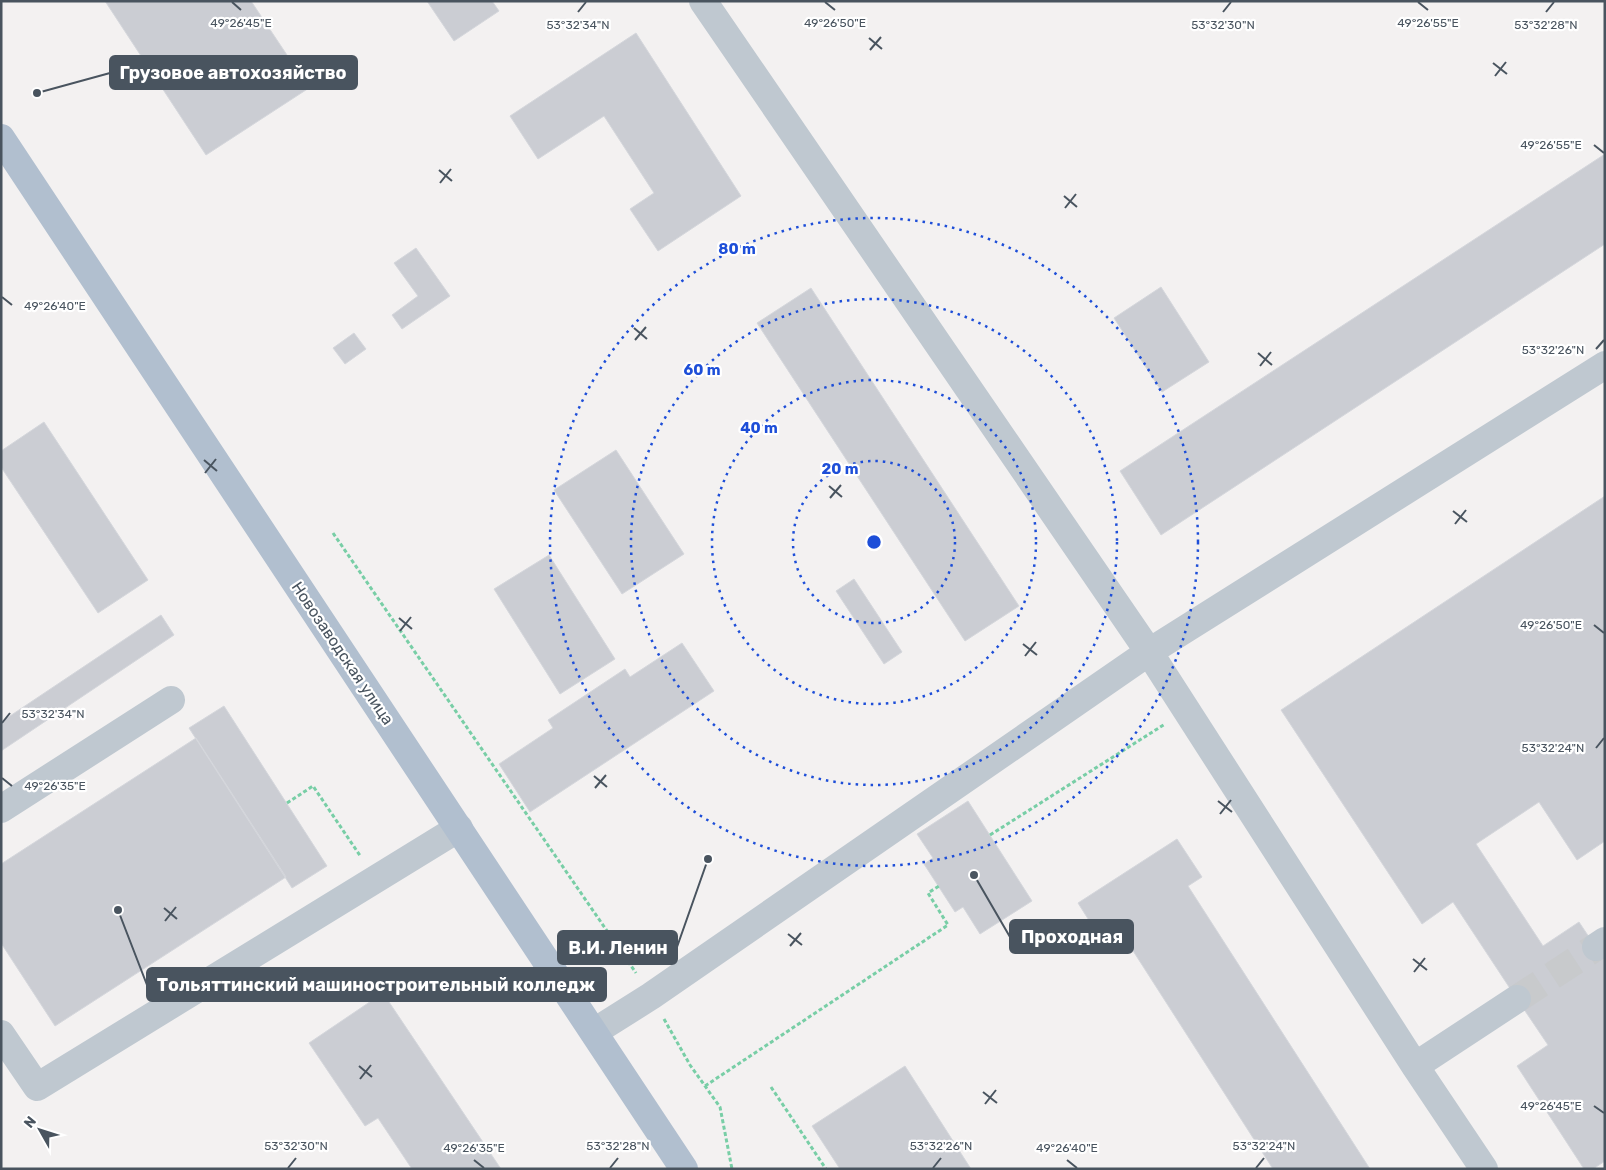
<svg xmlns="http://www.w3.org/2000/svg" width="1606" height="1170" viewBox="0 0 1606 1170" font-family="Rubik,sans-serif">
<style>
.building{fill:#cbcdd3;stroke:#d5d7dc}
.lines{fill:none;stroke-linecap:round;stroke-linejoin:round}
.minor-tunnel{stroke:#c8cacc;stroke-width:28;stroke-dasharray:28 14;stroke-linecap:butt}
.path{stroke:#78cea6;stroke-width:3;stroke-dasharray:4 2.5;stroke-linecap:butt}
.minor{stroke:#bfc8d0;stroke-width:28}
.major{stroke:#b1bfcf;stroke-width:28}
.ticks{fill:none;stroke:#49545f;stroke-width:2}
.ring{fill:none;stroke:#1d4ed8;stroke-width:2.5;stroke-dasharray:2.5 5}
.labels{text-anchor:middle;stroke-width:4.5;stroke-linejoin:round;paint-order:stroke}
.street-label{font-size:16px;fill:#49545f;stroke:#fff}
.ticks-label{font-size:12px;text-anchor:middle;fill:#49545f;stroke:#fff;stroke-width:4.5;stroke-linejoin:round;paint-order:stroke}
.centre{fill:#1d4ed8;stroke:#fff;stroke-width:2.5}
.ring-label{font-size:15px;text-anchor:middle;font-weight:bold;fill:#1d4ed8;stroke:#fff;stroke-width:4.5;stroke-linejoin:round;paint-order:stroke}
.leader{fill:none;stroke:#49545f;stroke-width:2}
.callout-dot{fill:#49545f;stroke:#fff;stroke-width:2}
.callout{fill:#49545f;stroke:#49545f;stroke-width:2}
.callout-label{font-size:18px;text-anchor:middle;font-weight:bold;fill:#fff}
</style>
<rect width="100%" height="100%" fill="#f3f1f1"/>
<!-- building -->
<path class="building" d="M105,1H251L309,88L206,155Z
M427,1H492L499,11L454,41Z
M636,33L741,196L658,251L630,209L654,193L604,116L538,159L510,116Z
M1605,154V244L1161,535L1120,471Z
M416,248L450,296L402,329L392,315L418,296L394,263Z
M1161,287L1209,362L1162,392L1114,318Z
M811,288L1019,606L965,641L757,323Z
M354,333L366,349L345,364L333,348Z
M44,422L148,580L98,613L1,467V451Z
M616,450L684,554L622,594L554,490Z
M1605,496V841L1577,860L1539,802L1476,844L1543,946L1579,922L1603,958L1605,957V1161L1593,1169H1584L1517,1066L1548,1045L1517,999L1453,902L1422,924L1281,710Z
M549,555L615,659L560,694L494,589Z
M854,579L902,652L884,664L836,591Z
M161,615L174,635L1,751V722Z
M682,643L714,691L530,812L499,764L553,728L548,720L625,669L630,677Z
M224,706L327,866L292,888L189,728Z
M196,738L286,877L55,1026L1,943V864Z
M968,801L1032,901L980,934L963,907L955,912L924,864L933,858L917,834Z
M1177,839L1202,877L1188,886L1370,1169H1273L1119,929L1102,941L1078,903Z
M383,993L501,1169H412L378,1118L365,1126L309,1043Z
M905,1066L971,1169H840L812,1126Z"/>
<g class="lines">
<!-- minor-tunnel -->
<path class="minor-tunnel" d="M1517,999L1596,947"/>
<!-- path -->
<path class="path" d="M333,533L636,973
M287,803L313,786L361,857
M990,835L1165,724
M664,1019L690,1065L720,1107L732,1169
M705,1086L948,925L928,893L939,886
M771,1087L826,1169"/>
<!-- minor -->
<path class="minor" d="M703,1L1149,652L1415,1066L1484,1169
M1,809L171,700
M1596,947L1605,941
M594,1032L651,996L1149,652L1605,365
M1,1034L37,1087L459,828
M1415,1066L1517,999"/>
<!-- major -->
<path class="major" d="M1,138L684,1169"/>
</g>
<!-- ticks -->
<path class="ticks" d="M232,2L241,10M825,2L835,10M1418,2L1428,10M578,12L586,2M1223,12L1231,2M1546,12L1554,2M869,38L882,49M870,50L881,37M1493,63L1507,74M1495,76L1506,62M1594,145L1604,153M439,170L452,181M440,183L451,169M1064,196L1077,207M1065,208L1076,194M2,297L12,305M634,328L647,339M635,340L646,327M1596,349L1604,340M1258,353L1272,365M1260,366L1271,352M204,460L217,471M205,473L216,459M829,486L842,497M830,498L841,485M1453,511L1467,522M1455,524L1466,510M399,618L412,629M1594,625L1604,633M400,631L411,617M1023,644L1037,655M1025,656L1036,642M2,723L10,713M1596,748L1604,738M594,776L607,787M2,778L12,786M595,788L606,775M1218,801L1232,812M1220,814L1231,800M164,908L177,919M165,921L176,907M788,934L802,945M790,946L801,933M1413,959L1427,970M1414,972L1425,958M359,1066L372,1077M360,1079L371,1065M983,1092L997,1103M985,1104L996,1090M1594,1106L1604,1113M474,1160L484,1168M1067,1160L1077,1168M288,1168L296,1158M610,1168L618,1158M933,1168L941,1158M1256,1168L1264,1158"/>
<!-- distance rings -->
<g class="ring">
<circle cx="874" cy="542" r="81"/>
<circle cx="874" cy="542" r="162"/>
<circle cx="874" cy="542" r="243"/>
<circle cx="874" cy="542" r="324"/>
</g>
<g class="labels">
<!-- street labels -->
<g class="street-label">
<text transform="translate(343 653) rotate(56)" y="6">Новозаводская улица</text>
</g>
</g>
<g class="ticks-label">
<text x="1428" y="27">49°26'55"E</text>
<text x="241" y="27">49°26'45"E</text>
<text x="835" y="27">49°26'50"E</text>
<text x="578" y="29">53°32'34"N</text>
<text x="1223" y="29">53°32'30"N</text>
<text x="1546" y="29">53°32'28"N</text>
<text x="1551" y="149">49°26'55"E</text>
<text x="55" y="310">49°26'40"E</text>
<text x="1553" y="354">53°32'26"N</text>
<text x="1551" y="629">49°26'50"E</text>
<text x="53" y="718">53°32'34"N</text>
<text x="1553" y="752">53°32'24"N</text>
<text x="55" y="790">49°26'35"E</text>
<text x="1551" y="1110">49°26'45"E</text>
<text x="296" y="1150">53°32'30"N</text>
<text x="618" y="1150">53°32'28"N</text>
<text x="941" y="1150">53°32'26"N</text>
<text x="1264" y="1150">53°32'24"N</text>
<text x="474" y="1152">49°26'35"E</text>
<text x="1067" y="1152">49°26'40"E</text>
</g>
<circle cx="874" cy="542" r="8" class="centre"/>
<g class="ring-label">
<text x="737" y="254">80 m</text>
<text x="702" y="375">60 m</text>
<text x="759" y="433">40 m</text>
<text x="840" y="474">20 m</text>
</g>
<!-- callouts -->
<path class="leader" d="M37 93L110 73M974 875L1010 937M708 859L677 947M118 910L147 985"/>
<g class="callout-dot">
<circle cx="37" cy="93" r="5"/>
<circle cx="974" cy="875" r="5"/>
<circle cx="708" cy="859" r="5"/>
<circle cx="118" cy="910" r="5"/>
</g>
<g class="callout">
<rect x="110" y="56" width="247" height="33" rx="5"/>
<rect x="1010" y="920" width="123" height="33" rx="5"/>
<rect x="558" y="931" width="119" height="33" rx="5"/>
<rect x="147" y="968" width="459" height="33" rx="5"/>
</g>
<g class="callout-label">
<text x="233" y="79">Грузовое автохозяйство</text>
<text x="1072" y="943">Проходная</text>
<text x="618" y="954">В.И. Ленин</text>
<text x="376" y="991">Тольяттинский машиностроительный колледж</text>
</g>
<!-- border -->
<rect width="1606" height="1170" fill="none" stroke="#49545f" stroke-width="5"/>
<!-- north arrow -->
<g transform="translate(40 1130) rotate(309)" stroke="#ffffff" stroke-width="4" paint-order="stroke">
<path d="M0-4L9 19L0 12L-9 19Z" fill="#49545f"/>
<text y="-8" font-size="14" font-weight="bold" text-anchor="middle" fill="#49545f">N</text>
</g>
</svg>
